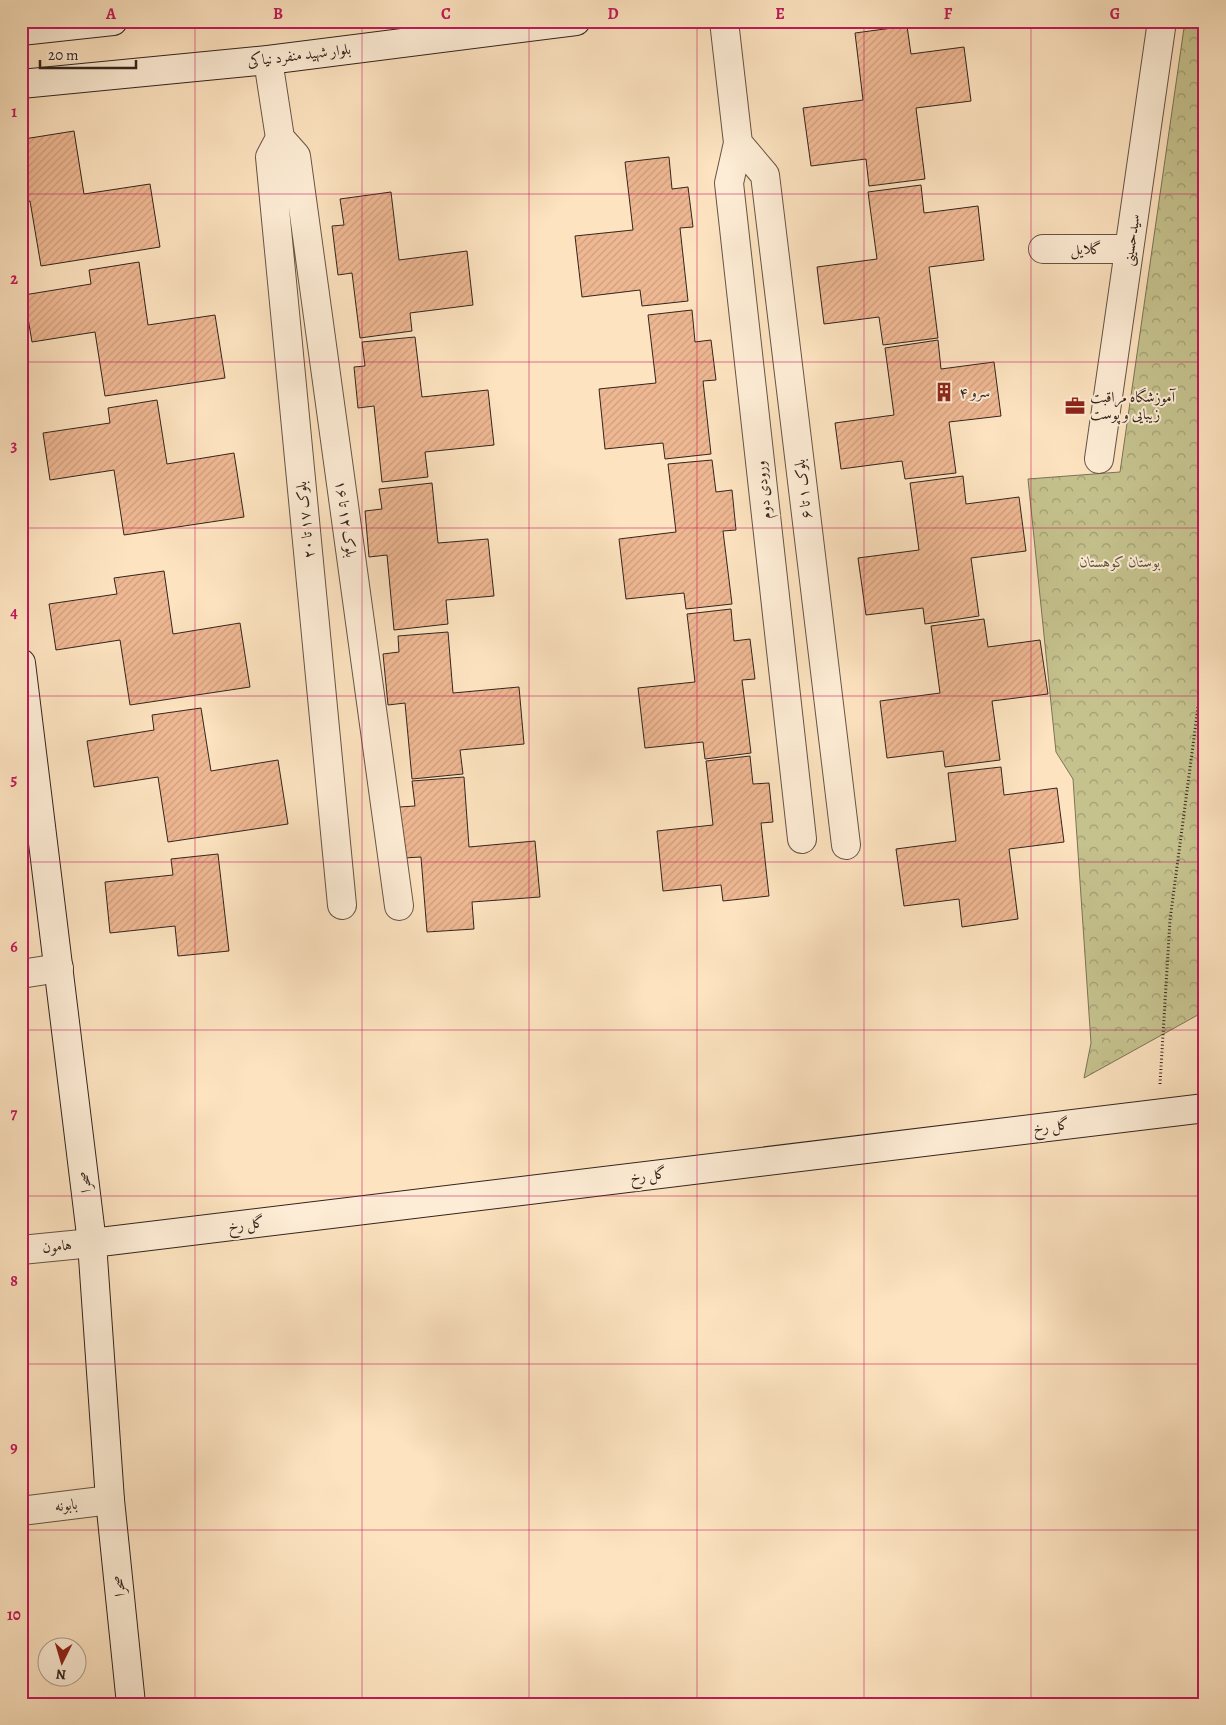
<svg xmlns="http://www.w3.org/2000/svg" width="1226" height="1725" viewBox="0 0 1226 1725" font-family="Alegreya,Amiri,serif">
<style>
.park{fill:url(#park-crowns);stroke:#7c7356}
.building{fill:url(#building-hatch);stroke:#33241d}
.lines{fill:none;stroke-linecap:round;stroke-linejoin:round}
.street-casing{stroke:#665446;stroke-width:30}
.secondary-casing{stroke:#33241d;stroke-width:30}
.path{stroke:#33241d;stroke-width:3;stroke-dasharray:1 2.5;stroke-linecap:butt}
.street{stroke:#feedd6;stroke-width:28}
.secondary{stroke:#feedd6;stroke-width:28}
.grid{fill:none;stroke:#c2185b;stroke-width:1;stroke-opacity:0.55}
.labels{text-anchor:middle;stroke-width:4;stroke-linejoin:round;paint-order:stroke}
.street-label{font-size:15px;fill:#33241d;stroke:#feedd6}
.poi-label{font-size:15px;fill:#33241d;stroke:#feedd6;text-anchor:start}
.park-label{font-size:15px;font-style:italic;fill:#5f533f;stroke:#feedd6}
.neatline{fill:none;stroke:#c2185b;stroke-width:2}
.grid-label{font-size:16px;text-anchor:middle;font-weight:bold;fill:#c2185b}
</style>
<defs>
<pattern id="park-crowns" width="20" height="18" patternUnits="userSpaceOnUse" patternTransform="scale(1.25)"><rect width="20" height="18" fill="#c5c28e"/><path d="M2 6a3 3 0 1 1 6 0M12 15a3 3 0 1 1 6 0" fill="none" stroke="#a19d73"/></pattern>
<pattern id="building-hatch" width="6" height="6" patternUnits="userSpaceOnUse" patternTransform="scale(1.25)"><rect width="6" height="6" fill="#efb893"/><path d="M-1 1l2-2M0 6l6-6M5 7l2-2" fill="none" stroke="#cd9e7e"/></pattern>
</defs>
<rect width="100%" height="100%" fill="#fde3c0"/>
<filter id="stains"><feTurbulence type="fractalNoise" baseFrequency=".004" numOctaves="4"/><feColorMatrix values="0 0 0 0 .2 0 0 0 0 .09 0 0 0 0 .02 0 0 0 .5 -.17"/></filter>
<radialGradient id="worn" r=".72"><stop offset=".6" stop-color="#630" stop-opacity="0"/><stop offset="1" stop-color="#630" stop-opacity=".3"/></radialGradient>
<!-- park -->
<path class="park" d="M1185,21H1205V1011L1084,1078L1091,1043L1073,779L1056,752L1028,479L1120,472Z"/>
<!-- building -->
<path class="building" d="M907,26L911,54L964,47L971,101L916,108L925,179L869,186L866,159L811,166L803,108L863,100L855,33Z
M74,131L84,194L150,184L160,247L41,266L30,201L21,202V154H27L24,139Z
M669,157L672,189L688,187L693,227L680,228L688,301L642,306L640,290L582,297L575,236L633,230L625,162Z
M921,185L924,213L978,206L984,260L929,267L938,338L883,345L879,317L824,324L817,267L877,259L868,192Z
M391,192L399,260L467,251L473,305L410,313L412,331L360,338L352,273L338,275L332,226L344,225L340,199Z
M139,262L148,325L215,315L225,378L105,396L95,332L32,342L24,295L91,284L89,270Z
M692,310L695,342L711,340L716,380L703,381L711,454L665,459L663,443L605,449L599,389L656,383L648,315Z
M415,337L422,397L488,390L494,445L425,452L428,477L382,482L374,406L358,408L354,367L365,366L362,342Z
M938,340L941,369L994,362L1001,416L949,422L956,473L905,479L902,461L841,469L835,423L894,415L885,348Z
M157,400L167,464L234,453L244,517L124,535L114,470L50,480L43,433L110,423L108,408Z
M712,460L716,492L732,490L736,530L723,531L732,604L686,609L684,593L626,599L619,539L676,532L668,464Z
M963,476L966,504L1019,497L1026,551L971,558L979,616L925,624L923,608L866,615L858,558L919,550L910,483Z
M432,483L438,543L488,539L494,596L446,600L448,624L394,630L387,555L369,557L365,511L382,509L379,489Z
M164,571L173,634L240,623L250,687L130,705L120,640L56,650L49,604L117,594L114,578Z
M731,609L734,641L750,639L755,679L742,680L751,753L705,759L703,742L645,748L638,688L695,682L687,614Z
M984,619L988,647L1040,640L1048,694L992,701L1000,760L945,767L943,751L887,758L880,701L940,693L931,626Z
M448,632L453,693L519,687L524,744L460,750L463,774L412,779L405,703L388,705L383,654L399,652L398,636Z
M201,708L211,771L278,760L288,824L168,842L158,777L94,787L87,741L154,730L152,715Z
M750,756L753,784L769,783L773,822L761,823L769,896L723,901L721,885L663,891L657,831L713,825L706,761Z
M1001,767L1004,795L1057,788L1064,842L1009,849L1018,919L962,927L959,899L904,906L896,849L956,841L948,773Z
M464,777L469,847L535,841L540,897L472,902L474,929L427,932L421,857L404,858L399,807L415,806L412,781Z
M218,854L229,951L178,956L175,926L110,933L105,882L173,875L171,859Z"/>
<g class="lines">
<defs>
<path id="street" d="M724,21L738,143L729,183L802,839
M268,60L280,138L296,156L399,906
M280,138L270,157L342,905
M738,143L765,175L846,845
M1043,249H1129
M1099,459L1162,21
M21,974L59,968
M21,1250L92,1243
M21,1511L110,1500"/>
<path id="secondary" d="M21,31L113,21
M21,84L268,60L576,21
M21,663L92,1243L110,1500L131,1704
M92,1243L1205,1108"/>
</defs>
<!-- street casing -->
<use href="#street" class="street-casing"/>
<!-- secondary casing -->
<use href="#secondary" class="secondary-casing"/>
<!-- path -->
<path class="path" d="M1160,1084L1170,920L1205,654"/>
<!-- street -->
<use href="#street" class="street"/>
<!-- secondary -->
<use href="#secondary" class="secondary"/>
</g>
<!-- grid -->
<path class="grid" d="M195,21V1704M362,21V1704M529,21V1704M697,21V1704M864,21V1704M1031,21V1704M21,194H1205M21,362H1205M21,528H1205M21,696H1205M21,862H1205M21,1030H1205M21,1196H1205M21,1364H1205M21,1530H1205"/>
<!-- icons -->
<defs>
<symbol id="building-bare" viewBox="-9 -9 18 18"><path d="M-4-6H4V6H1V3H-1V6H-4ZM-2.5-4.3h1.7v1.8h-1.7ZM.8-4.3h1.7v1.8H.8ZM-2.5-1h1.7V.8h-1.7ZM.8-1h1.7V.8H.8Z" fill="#8f2418" stroke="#feedd6" stroke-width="2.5" paint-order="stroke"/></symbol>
<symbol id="office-bare" viewBox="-9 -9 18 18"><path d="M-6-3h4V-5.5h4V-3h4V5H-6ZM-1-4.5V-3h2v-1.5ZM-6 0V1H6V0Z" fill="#8f2418" stroke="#feedd6" stroke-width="2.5" paint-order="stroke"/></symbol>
</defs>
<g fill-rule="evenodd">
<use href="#building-bare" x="930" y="378" width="28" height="28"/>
<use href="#office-bare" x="1061" y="392" width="28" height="28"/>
</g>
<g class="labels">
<!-- street labels -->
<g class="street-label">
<text transform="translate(299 55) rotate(-7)" y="5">بلوار شهید منفرد نیاکی</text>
<text transform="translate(1131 240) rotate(-82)" y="5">سیدحسینی</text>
<text x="1086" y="254">گلایل</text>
<text transform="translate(803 489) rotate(-97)" y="5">بلوک ۱ تا ۶</text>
<text transform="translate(763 490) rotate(-96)" y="5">ورودی دوم</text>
<text transform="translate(346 519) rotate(82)" y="5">بلوک ۱۲ تا ۱۶</text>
<text transform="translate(305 520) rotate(-96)" y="5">بلوک ۱۷ تا ۲۰</text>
<text transform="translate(1051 1126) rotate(-7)" y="5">گل رخ</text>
<text transform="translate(648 1175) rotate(-7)" y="5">گل رخ</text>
<text transform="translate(85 1182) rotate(-97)" y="5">صحرا</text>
<text transform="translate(246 1224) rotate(-7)" y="5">گل رخ</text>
<text transform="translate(57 1246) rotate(-6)" y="5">هامون</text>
<text transform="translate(66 1505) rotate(-7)" y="5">بابونه</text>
<text transform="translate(119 1586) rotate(-96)" y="5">صحرا</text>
</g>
<!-- poi labels -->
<g class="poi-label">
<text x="959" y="397">سرو ۴</text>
<text x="1090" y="402">آموزشگاه مراقبت<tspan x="1090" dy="17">زیبایی و پوست</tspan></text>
</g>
<!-- park labels -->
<g class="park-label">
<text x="1120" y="567">بوستان کوهستان</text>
</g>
</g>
<!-- margin -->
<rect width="1226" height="1725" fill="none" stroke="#fde3c0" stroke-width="55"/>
<!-- north arrow -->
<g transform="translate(62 1662) rotate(185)"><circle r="24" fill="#feedd6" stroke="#ad9d8c"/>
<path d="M0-4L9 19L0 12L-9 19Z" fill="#8f2418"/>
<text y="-8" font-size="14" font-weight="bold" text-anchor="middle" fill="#33241d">N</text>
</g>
<!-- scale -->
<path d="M40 60v8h96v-8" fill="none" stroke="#33241d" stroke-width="2.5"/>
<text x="48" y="60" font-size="15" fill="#33241d" stroke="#feedd6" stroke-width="4" paint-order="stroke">20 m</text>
<rect x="28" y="28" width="1170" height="1670" class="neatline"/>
<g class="grid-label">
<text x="111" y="19">A</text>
<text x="278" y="19">B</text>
<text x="446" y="19">C</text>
<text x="613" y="19">D</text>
<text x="780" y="19">E</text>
<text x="948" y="19">F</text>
<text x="1115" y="19">G</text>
<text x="14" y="117">1</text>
<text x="14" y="284">2</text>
<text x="14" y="451">3</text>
<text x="14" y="618">4</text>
<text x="14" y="785">5</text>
<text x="14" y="952">6</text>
<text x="14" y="1119">7</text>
<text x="14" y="1286">8</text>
<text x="14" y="1453">9</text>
<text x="14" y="1620">10</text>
</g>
<rect width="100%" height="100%" filter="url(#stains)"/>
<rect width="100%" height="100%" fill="url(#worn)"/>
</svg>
